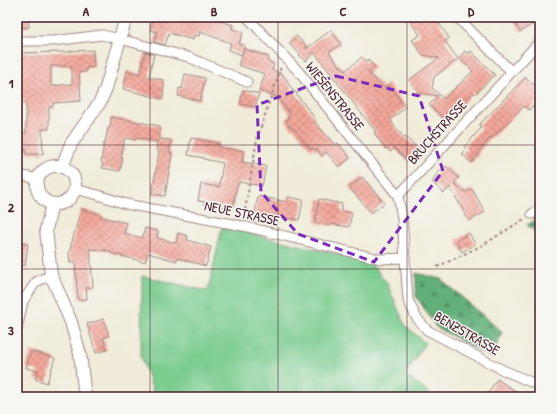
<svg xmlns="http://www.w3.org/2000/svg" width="557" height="414" viewBox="0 0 557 414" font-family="'Patrick Hand',sans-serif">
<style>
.green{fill:#7acc8f;stroke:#62765d}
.forest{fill:url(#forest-firs);stroke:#566852}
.building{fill:url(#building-cross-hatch);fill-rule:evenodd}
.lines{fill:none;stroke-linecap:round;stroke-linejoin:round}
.street-casing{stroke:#9d8682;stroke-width:11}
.secondary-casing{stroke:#9d8682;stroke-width:14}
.path{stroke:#9d8682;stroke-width:2;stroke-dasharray:3 3;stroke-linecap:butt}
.street{stroke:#fff;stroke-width:9}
.secondary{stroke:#fff;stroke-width:12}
.marked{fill:none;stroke:#7b2cbf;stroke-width:3;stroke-dasharray:8 5;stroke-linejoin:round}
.grid{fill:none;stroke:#4a1f2b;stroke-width:1;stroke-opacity:0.55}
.labels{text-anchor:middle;stroke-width:3;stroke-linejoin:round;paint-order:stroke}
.street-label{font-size:14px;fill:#4a1f2b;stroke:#f6f6f2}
.neatline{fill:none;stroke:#4a1f2b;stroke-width:1.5}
.grid-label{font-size:13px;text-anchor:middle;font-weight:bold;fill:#4a1f2b}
</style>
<defs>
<pattern id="forest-firs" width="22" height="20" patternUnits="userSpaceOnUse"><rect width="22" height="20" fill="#63b07a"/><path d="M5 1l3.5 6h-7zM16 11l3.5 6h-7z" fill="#548f64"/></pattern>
<pattern id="building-cross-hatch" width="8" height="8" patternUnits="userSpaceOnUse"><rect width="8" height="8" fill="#f4a89b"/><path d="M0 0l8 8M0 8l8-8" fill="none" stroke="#c8887f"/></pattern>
</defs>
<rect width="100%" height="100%" fill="#f6f6f2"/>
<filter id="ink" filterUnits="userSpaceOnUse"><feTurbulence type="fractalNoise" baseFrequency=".025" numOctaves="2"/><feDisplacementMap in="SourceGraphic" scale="8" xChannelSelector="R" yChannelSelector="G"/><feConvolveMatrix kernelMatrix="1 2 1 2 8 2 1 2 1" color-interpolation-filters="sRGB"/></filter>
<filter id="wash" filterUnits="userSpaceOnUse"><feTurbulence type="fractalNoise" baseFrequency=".012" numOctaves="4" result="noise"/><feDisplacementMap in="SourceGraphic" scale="16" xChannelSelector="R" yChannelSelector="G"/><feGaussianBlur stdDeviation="0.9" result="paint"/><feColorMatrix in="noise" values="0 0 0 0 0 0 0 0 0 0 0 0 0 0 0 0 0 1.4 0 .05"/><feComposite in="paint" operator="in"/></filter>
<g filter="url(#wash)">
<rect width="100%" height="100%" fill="#f0ecd9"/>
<!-- green -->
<path class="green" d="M222,227L370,262L387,283L405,325L425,343L405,375L434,397H155L141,356L142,276L208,291Z"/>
<!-- forest -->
<path class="forest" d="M540,217V236L527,225Z
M416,273L441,279L502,332L492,358L436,327L416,296Z"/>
<g id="blocks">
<!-- building -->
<path class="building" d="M17,17H28L29,27L17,28Z
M154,17H208L233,25L232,29L243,32L239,44L245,46L242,55L229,50L231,43L200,32L199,36L194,35L193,40L169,33L165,45L154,42L157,32L150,30Z
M407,17H435L438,21V22L449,38L445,41L458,59L434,77L432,88L444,99L473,71L459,58L465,51L469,54L471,51L495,75L475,94L473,93L446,121L429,105L438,96L418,93L409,80L439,58L423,55L412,40L420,35Z
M511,17H529L533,24L520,32Z
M331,30L341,44L329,52L340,67L341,65L345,71L362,57L367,62L368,60L375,67L368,73L384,88L388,84L406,107L390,120L404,138L405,137L420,150L409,162L394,148L391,152L387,148L386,149L374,133L376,132L314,52L306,61L299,55L300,54L289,44L296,36L307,46L306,49Z
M244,49L269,57L267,61L274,64L272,70L282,74L288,81L287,82L294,92H297V95L315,118L313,120L335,145L338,143L350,158L339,167L326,152L322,156L317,149L315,150L313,148L311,150L294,128L293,130L286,121L290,114L277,97L259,91L265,74L238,65Z
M93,50L94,67L86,68V72H79L81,101L53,103V107H49V129H42L43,154H26V149H17V133H26V103H17V53L61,52H70V51ZM51,66H71V68H72V84L51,86Z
M145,52L154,54L149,77L164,80L163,99L123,89L127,71L140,74Z
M185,74L205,78L200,101L178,96L179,88L182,89Z
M526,77L540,91V99L529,110L524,106L492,138L491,137L478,153L479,154L471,163L462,154L467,149L464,147L482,127L479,125Z
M243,90L259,94L255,107L240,104Z
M111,117L160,126L159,139L171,140L169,153H172L165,196L152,194L159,151L156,150L157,142L137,138L136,140L125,138L121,158H123L120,171L102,168L103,163L101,162L104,143H105L108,128H110Z
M191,138L219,143L218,147L244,151L242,162L266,166L262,186L239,182L238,186H237L233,207L226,206V207L204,204L205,202L198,201L201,184L219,187L223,163L204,159V158L188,155Z
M446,166L459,178L454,183L465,192L472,189L485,212L469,221L450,187L444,193L432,182L436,177L435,176L441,170L442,171Z
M362,177L384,203L371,213L349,187Z
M258,196L287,202L288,197L303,200L299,220L270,215V216L255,214Z
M319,199L342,204L341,211L352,213L349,227L331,224V226L315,223Z
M81,209L102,215L101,217L127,223L124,233L142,238L145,228L158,231L157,238L176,243L178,233L188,236L187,240L211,247L206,266L177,258L176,261L148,253L145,262L110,253L111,251L90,249L93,287L86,288L87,299L78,300L75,262L70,263L69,253Z
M469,233L475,244L462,252L456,240Z
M17,243L28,244L25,266L17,265Z
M104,319L109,336L103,338L107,350L96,353L87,324Z
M31,351L55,358L47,383L35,379L38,371L26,368Z
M497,379L524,397H486Z"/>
</g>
</g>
<g filter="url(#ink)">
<use href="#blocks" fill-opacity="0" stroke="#9d8682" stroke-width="1"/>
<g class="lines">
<defs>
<path id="street" d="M247,17L299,72L398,196
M457,17L512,72
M17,41H53L102,35L120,39L188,57L247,82
M540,41L398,196L402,218L408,300L416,317L427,330L503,370L540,386
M17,175L39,179
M75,189L98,195L126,204L243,226L380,259L405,258
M532,214L540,209
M17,329L23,301L36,282L51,275"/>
<path id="secondary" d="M37 185a19 19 0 1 1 38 0a19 19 0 1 1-38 0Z
M62,167L71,144L100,102L106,88L126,17
M52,204L46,230L51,275L61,298L71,322L80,354L85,397"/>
</defs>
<!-- street casing -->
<use href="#street" class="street-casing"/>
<!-- secondary casing -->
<use href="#secondary" class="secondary-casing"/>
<!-- path -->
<path class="path" d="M244,216L257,139L281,67
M437,267L483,245L524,219"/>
<!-- street -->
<use href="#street" class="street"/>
<!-- secondary -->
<use href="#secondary" class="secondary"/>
</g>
</g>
<!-- marked area -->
<path class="marked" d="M336,76L419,96L443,171L374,262L298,234L261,192L257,105Z"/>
<!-- grid -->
<path class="grid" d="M150,17V397M278,17V397M407,17V397M17,145H540M17,269H540"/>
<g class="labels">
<!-- street labels -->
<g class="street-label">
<text transform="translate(335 96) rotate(51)" y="5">WIESENSTRASSE</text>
<text transform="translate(437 132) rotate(-48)" y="5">BRUCHSTRASSE</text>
<text transform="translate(242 213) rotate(12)" y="5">NEUE STRASSE</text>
<text transform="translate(467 333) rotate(30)" y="5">BENZSTRASSE</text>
</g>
</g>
<!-- margin -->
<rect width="557" height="414" fill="none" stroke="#f6f6f2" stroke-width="44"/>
<rect x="22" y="22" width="513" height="370" class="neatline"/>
<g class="grid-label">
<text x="86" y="16">A</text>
<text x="214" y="16">B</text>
<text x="343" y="16">C</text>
<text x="471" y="16">D</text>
<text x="11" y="88">1</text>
<text x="11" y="212">2</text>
<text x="11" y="335">3</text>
</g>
</svg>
